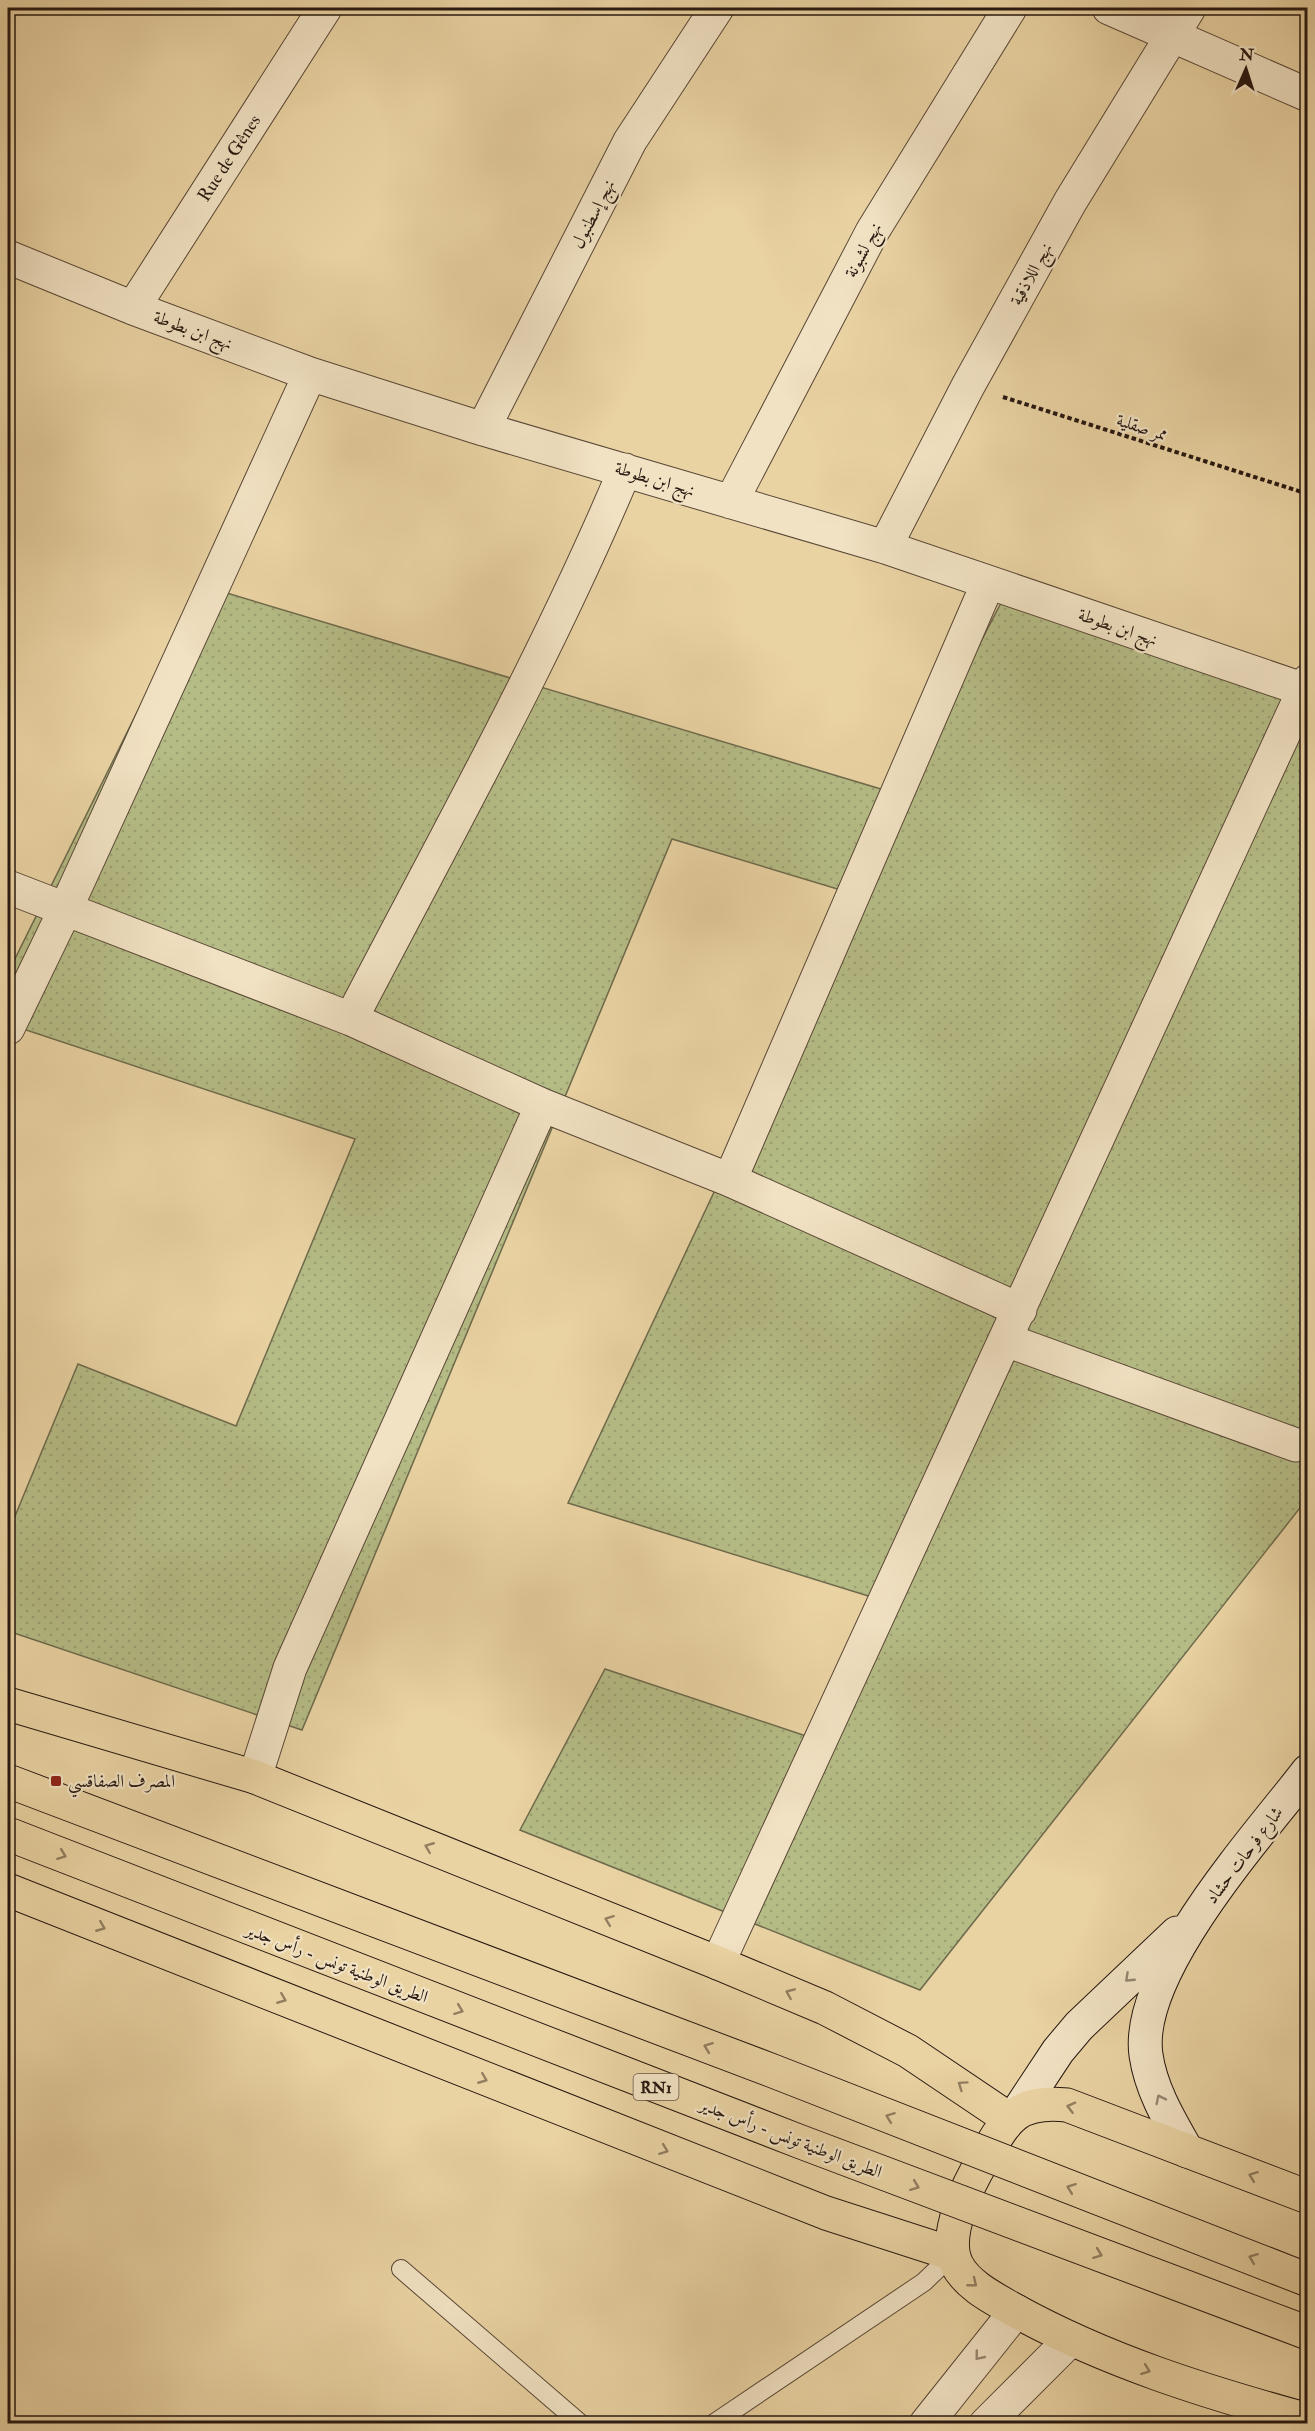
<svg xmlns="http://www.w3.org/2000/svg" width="1315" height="2431" viewBox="0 0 1315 2431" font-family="'IM FELL Double Pica',Amiri,serif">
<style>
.grass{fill:url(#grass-dots);stroke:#6e6a4c;stroke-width:1.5}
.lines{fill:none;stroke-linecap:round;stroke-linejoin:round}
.service-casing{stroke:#584736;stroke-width:20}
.minor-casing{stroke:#584736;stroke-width:35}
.tertiary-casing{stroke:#584736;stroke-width:35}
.secondary-casing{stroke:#271811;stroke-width:35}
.primary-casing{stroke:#271811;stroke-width:35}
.path{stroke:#271811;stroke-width:4;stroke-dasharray:4.5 3;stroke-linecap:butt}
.service{stroke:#f1e2c3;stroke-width:18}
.minor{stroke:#f1e2c3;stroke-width:33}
.tertiary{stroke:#f1e2c3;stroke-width:33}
.secondary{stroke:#f1e2c3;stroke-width:33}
.primary{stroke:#ead3a3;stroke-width:33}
.trunk-bridge-casing{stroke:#271811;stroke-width:35;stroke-linecap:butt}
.trunk-bridge{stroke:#ead3a3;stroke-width:33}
.oneway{stroke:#927f61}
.oneway2{stroke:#968773}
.poi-dot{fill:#8f2418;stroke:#f1e2c3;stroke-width:2}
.labels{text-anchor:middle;stroke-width:4.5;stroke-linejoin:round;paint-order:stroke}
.shield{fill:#f1e2c3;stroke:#645546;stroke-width:1.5}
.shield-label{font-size:16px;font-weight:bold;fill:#271811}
.street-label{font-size:18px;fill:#271811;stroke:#f1e2c3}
.poi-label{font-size:18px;fill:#271811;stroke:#f1e2c3;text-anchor:start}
</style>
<defs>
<pattern id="grass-dots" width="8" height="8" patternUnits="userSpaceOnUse" patternTransform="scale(1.5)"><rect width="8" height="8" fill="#b5bc86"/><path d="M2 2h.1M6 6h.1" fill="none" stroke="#9ca173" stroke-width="1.8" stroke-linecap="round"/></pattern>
</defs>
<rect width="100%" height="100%" fill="#ead3a3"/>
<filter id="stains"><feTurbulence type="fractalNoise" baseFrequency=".00333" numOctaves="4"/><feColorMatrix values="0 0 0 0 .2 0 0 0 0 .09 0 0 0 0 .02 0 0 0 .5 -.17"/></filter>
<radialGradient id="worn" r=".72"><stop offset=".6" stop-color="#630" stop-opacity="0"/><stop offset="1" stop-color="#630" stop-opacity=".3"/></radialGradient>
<!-- grass -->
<path class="grass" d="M200,585L901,795L1001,603L1307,704V1499L920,1990L520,1830L605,1669L818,1740L878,1599L568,1503L854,894L672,839L302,1730L8,1631V1533L78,1364L236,1426L355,1139L8,1024V973Z"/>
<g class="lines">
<defs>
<path id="service" d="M401,2269L581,2424
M713,2424L924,2282L953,2254"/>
<path id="minor" d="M1109,8L1308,95
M8,257L133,308L310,374L483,429L885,547L1308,691
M133,308L325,8
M483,429L630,141L717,8
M731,502L872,232L1010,8
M885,547L968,386L1070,202L1189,8
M8,887L351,1019L542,1105L730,1180L1020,1310
M351,1019C445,838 546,658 625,470
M8,1028L66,908L310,374
M730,1180L988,583
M1006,1340L1296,1445
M255,1777L290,1668L542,1105
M718,1963L1308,681"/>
<path id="tertiary" d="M926,2424L1016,2311
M986,2424L1071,2339"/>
<path id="secondary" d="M1019,2110L1058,2051L1079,2026L1177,1933
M1187,2151C1170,2121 1151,2090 1146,2055C1134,1972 1259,1835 1308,1771"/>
<path id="primary" d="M8,1704L255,1777L718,1963L825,2008L908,2051L1009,2119
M8,1890L826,2213L953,2254
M1308,2197L1067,2105C1017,2100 1007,2118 984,2158C968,2185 942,2235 957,2265C968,2286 995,2299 1014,2310C1106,2361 1206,2392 1308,2420"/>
</defs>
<!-- service casing -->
<use href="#service" class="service-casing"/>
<!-- minor casing -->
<use href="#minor" class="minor-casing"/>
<!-- tertiary casing -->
<use href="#tertiary" class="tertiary-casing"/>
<!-- secondary casing -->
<use href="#secondary" class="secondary-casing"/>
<!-- primary casing -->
<use href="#primary" class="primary-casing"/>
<!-- path -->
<path class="path" d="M1003,397L1308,494"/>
<!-- service -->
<use href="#service" class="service"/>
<!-- minor -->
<use href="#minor" class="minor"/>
<!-- tertiary -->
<use href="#tertiary" class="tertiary"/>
<!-- secondary -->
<use href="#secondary" class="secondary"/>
<!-- primary -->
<use href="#primary" class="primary"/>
<defs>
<path id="trunk-bridge" d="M8,1781L773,2071L1308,2280
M8,1834L801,2142L1308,2333"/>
</defs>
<!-- trunk-bridge casing -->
<use href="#trunk-bridge" class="trunk-bridge-casing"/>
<!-- trunk-bridge -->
<use href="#trunk-bridge" class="trunk-bridge"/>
</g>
<!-- one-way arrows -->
<defs><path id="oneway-chevron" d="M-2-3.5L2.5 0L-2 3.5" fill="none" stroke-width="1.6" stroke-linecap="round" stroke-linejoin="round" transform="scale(1.5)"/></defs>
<g class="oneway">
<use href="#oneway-chevron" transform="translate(429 1847) rotate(-158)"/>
<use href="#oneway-chevron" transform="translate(62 1855) rotate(21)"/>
<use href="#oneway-chevron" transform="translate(609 1920) rotate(-159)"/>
<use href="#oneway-chevron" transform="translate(101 1927) rotate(22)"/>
<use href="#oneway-chevron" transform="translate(790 1993) rotate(-157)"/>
<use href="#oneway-chevron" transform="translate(282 1999) rotate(22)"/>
<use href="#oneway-chevron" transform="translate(459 2010) rotate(21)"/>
<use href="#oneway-chevron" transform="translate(708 2047) rotate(-159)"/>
<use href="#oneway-chevron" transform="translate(483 2079) rotate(22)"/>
<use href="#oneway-chevron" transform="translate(962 2085) rotate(-145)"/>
<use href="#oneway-chevron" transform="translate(1071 2107) rotate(-166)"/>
<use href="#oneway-chevron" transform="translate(890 2117) rotate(-159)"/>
<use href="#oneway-chevron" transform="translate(664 2150) rotate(21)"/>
<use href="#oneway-chevron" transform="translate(1253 2176) rotate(-159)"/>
<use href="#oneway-chevron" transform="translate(915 2186) rotate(21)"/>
<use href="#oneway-chevron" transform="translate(1071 2188) rotate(-159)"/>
<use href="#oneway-chevron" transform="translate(1098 2254) rotate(21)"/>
<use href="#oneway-chevron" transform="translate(1253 2258) rotate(-159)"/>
<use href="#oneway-chevron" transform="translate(973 2283) rotate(39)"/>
<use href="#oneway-chevron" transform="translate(1146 2370) rotate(20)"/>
</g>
<g class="oneway2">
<use href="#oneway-chevron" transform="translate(1129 1978) rotate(137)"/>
<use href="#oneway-chevron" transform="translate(1160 2099) rotate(-116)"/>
<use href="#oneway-chevron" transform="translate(979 2356) rotate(129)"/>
</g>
<!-- markers -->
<rect class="poi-dot" x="50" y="1775" width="12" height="12" rx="3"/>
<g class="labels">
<!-- shield labels -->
<rect class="shield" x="633.5" y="2074" width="45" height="26" rx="4.5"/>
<g class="shield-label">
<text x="656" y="2093">RN1</text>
</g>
<!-- street labels -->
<g class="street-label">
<text transform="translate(229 158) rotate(-57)" y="6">Rue de Gênes</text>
<text transform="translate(593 214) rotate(-63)" y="6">نهج إسطنبول</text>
<text transform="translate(863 250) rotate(-62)" y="6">نهج لشبونة</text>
<text transform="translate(1031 274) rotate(-61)" y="6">نهج اللاذقية</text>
<text transform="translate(193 330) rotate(20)" y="6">نهج ابن بطوطة</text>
<text transform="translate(1142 427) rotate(18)" y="6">ممر صقلية</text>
<text transform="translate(655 479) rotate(17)" y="6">نهج ابن بطوطة</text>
<text transform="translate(1118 627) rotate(19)" y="6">نهج ابن بطوطة</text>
<text transform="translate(1244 1855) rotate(-53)" y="6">شارع فرحات حشاد</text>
<text transform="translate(337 1963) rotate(21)" y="6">الطريق الوطنية تونس - رأس جدير</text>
<text transform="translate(791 2138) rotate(21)" y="6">الطريق الوطنية تونس - رأس جدير</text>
</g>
<!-- poi labels -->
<g class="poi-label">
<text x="68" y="1787">المصرف الصفاقسي</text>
</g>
</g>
<!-- margin -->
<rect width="1315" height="2431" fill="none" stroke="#ead3a3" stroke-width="30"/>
<rect x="9" y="9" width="1297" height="2413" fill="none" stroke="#271811" stroke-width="3"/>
<rect x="15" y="15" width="1285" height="2401" fill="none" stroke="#271811" stroke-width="1.5"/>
<!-- north arrow -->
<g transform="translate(1246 69) rotate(3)" stroke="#f1e2c3" stroke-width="4.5" paint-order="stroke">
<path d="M0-4.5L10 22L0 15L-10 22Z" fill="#271811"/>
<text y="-9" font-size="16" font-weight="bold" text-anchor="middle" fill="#271811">N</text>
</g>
<rect width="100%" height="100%" filter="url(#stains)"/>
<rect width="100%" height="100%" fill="url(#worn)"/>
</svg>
